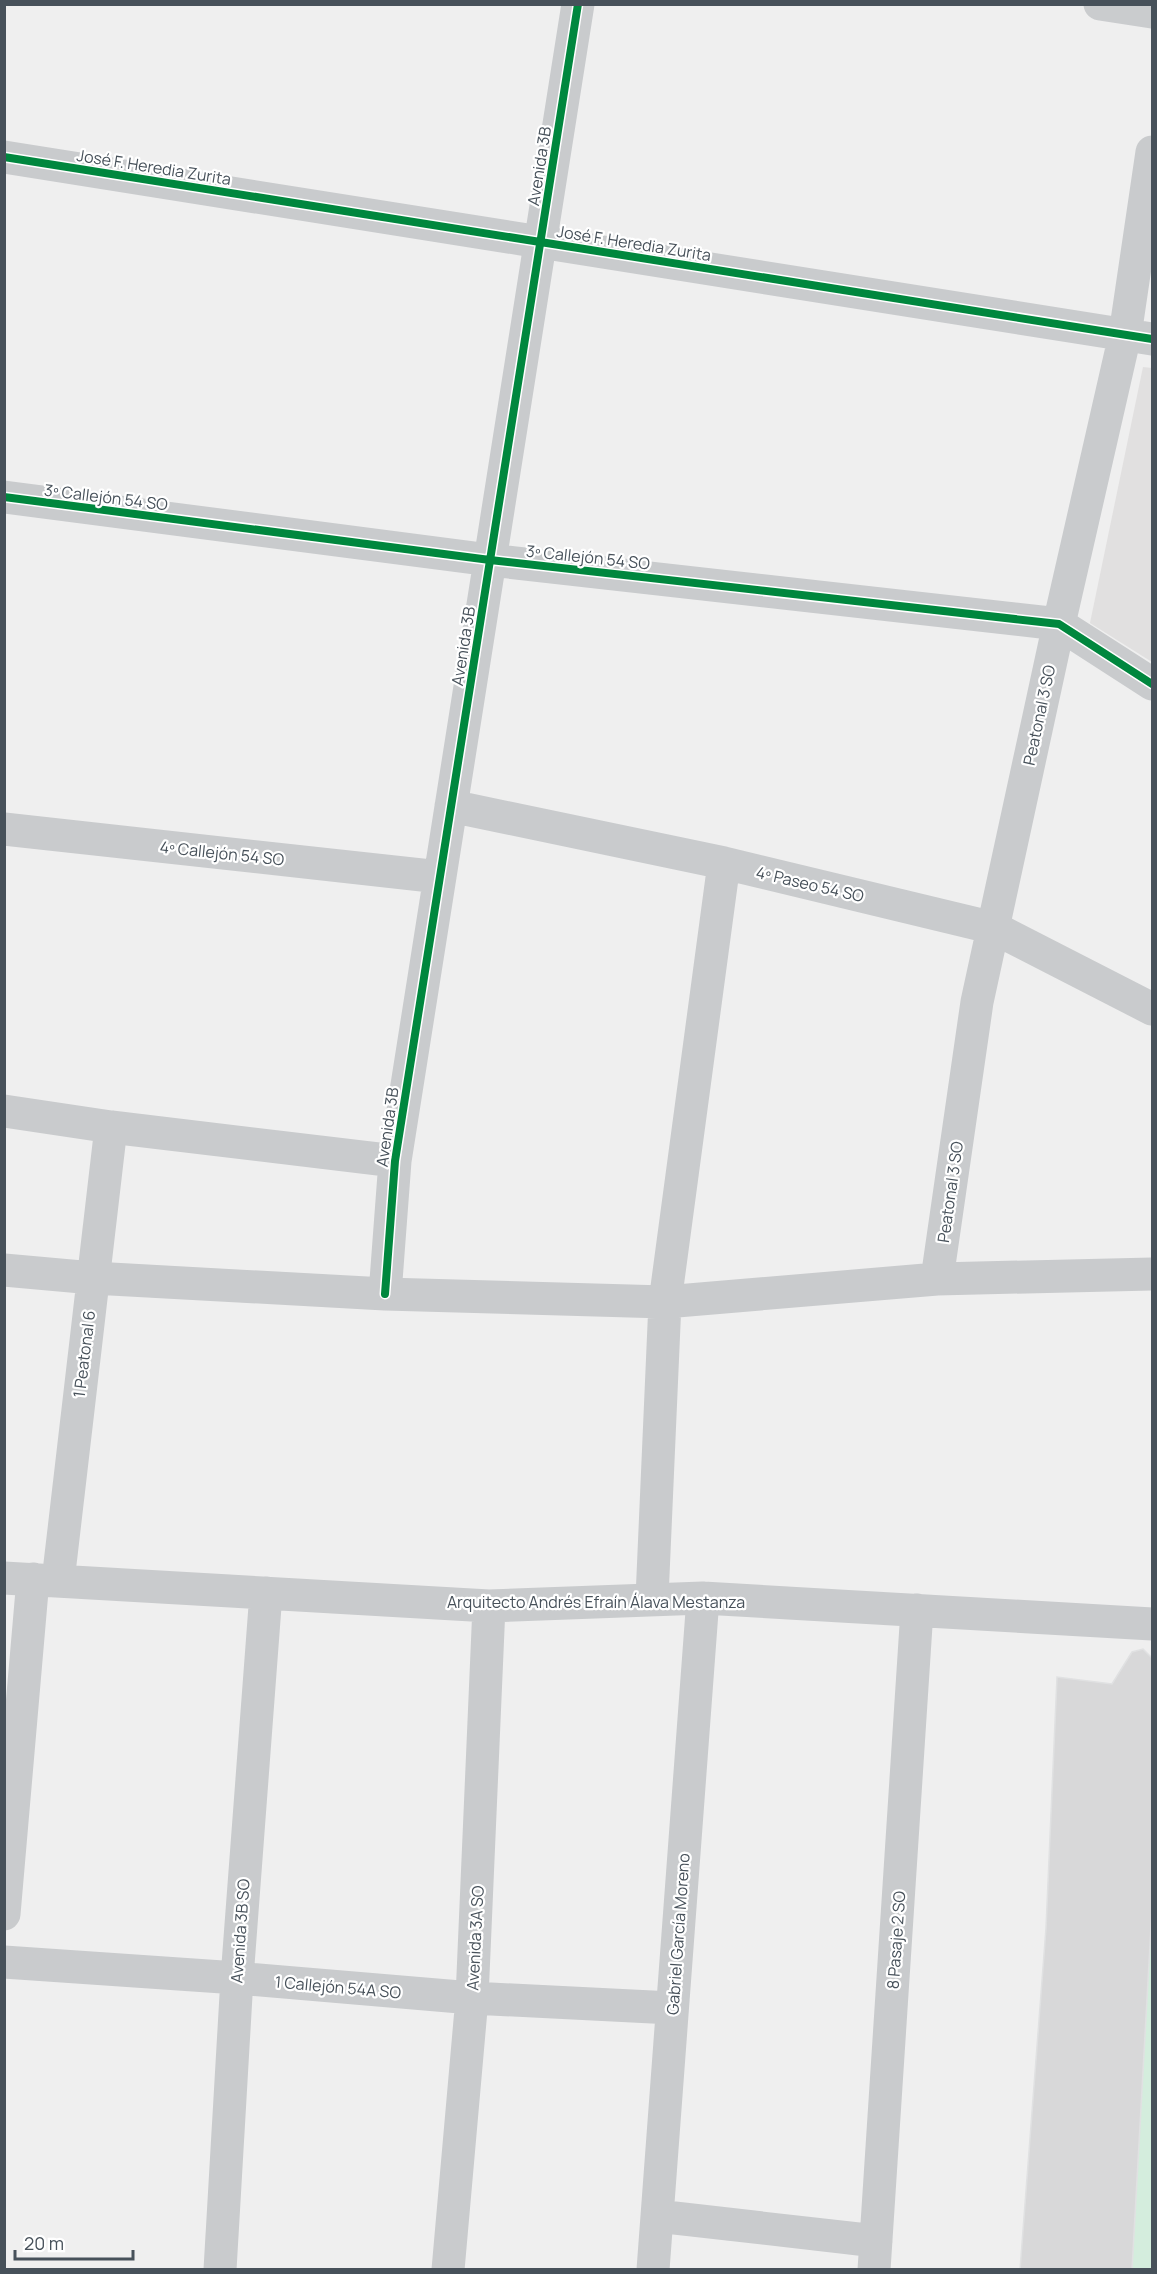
<svg xmlns="http://www.w3.org/2000/svg" width="1157" height="2274" viewBox="0 0 1157 2274" font-family="Manrope,sans-serif">
<style>
.education{fill:#e1e0e0}
.green{fill:#d4eddd}
.building{fill:#d8d8d9;stroke:#e0e1e2;stroke-width:1.5}
.lines{fill:none;stroke-linecap:round;stroke-linejoin:round}
.street{stroke:#c9cbcd;stroke-width:33}
.secondary{stroke:#caccce;stroke-width:33}
.cycleway-casing{stroke:#fff;stroke-width:11}
.cycleway{stroke:#00873e;stroke-width:8}
.labels{text-anchor:middle;stroke-width:4.5;stroke-linejoin:round;paint-order:stroke}
.street-label{font-size:16px;fill:#47515a;stroke:#fff}
</style>
<rect width="100%" height="100%" fill="#efefef"/>
<!-- education -->
<path class="education" d="M1143,367L1152,368V662L1090,623Z"/>
<!-- green -->
<path class="green" d="M1152,1909V2269H1132Z"/>
<!-- building -->
<path class="building" d="M1143,1649L1152,1658V1909L1132,2270H1020L1046,1928L1057,1677L1112,1684L1132,1652Z"/>
<g class="lines">
<!-- street -->
<path class="street" d="M4,157L1152,339
M4,497L490,560L1059,624L1152,684
M451,806L724,863L994,928L1152,1009
M4,829L440,877
M4,1111L111,1127L395,1161
M4,1270L93,1278L385,1294L665,1302L937,1279L1152,1274
M937,1279L977,1002L1059,624L1125,335L1152,152
M385,1294L395,1161L578,4
M4,1578L489,1606L703,1598L1152,1624
M58,1581L111,1127
M652,1598L665,1302L724,863
M4,1914L33,1579
M4,1962L237,1978L472,1998L672,2008
M657,2216L876,2241
M220,2270L237,1978L266,1593
M448,2270L472,1998L489,1606
M653,2270L703,1598
M874,2270L917,1610"/>
<!-- secondary -->
<path class="secondary" d="M1100,4L1152,12"/>
<defs>
<path id="cycleway" d="M4,157L1152,339
M4,497L490,560L1059,624L1152,684
M385,1294L395,1161L578,4"/>
</defs>
<!-- cycleway casing -->
<use href="#cycleway" class="cycleway-casing"/>
<!-- cycleway -->
<use href="#cycleway" class="cycleway"/>
</g>
<g class="labels">
<!-- street labels -->
<g class="street-label">
<text transform="translate(539 166) rotate(-81)" y="6">Avenida 3B</text>
<text transform="translate(154 167) rotate(9)" y="6">José F. Heredia Zurita</text>
<text transform="translate(634 243) rotate(9)" y="6">José F. Heredia Zurita</text>
<text transform="translate(106 497) rotate(7)" y="6">3º Callejón 54 SO</text>
<text transform="translate(588 557) rotate(6)" y="6">3º Callejón 54 SO</text>
<text transform="translate(463 646) rotate(-81)" y="6">Avenida 3B</text>
<text transform="translate(1039 715) rotate(-78)" y="6">Peatonal 3 SO</text>
<text transform="translate(222 853) rotate(6)" y="6">4º Callejón 54 SO</text>
<text transform="translate(810 884) rotate(13)" y="6">4º Paseo 54 SO</text>
<text transform="translate(387 1127) rotate(-82)" y="6">Avenida 3B</text>
<text transform="translate(950 1192) rotate(-82)" y="6">Peatonal 3 SO</text>
<text transform="translate(84 1354) rotate(-83)" y="6">1 Peatonal 6</text>
<text x="596" y="1608">Arquitecto Andrés Efraín Álava Mestanza</text>
<text transform="translate(240 1931) rotate(-86)" y="6">Avenida 3B SO</text>
<text transform="translate(678 1934) rotate(-86)" y="6">Gabriel García Moreno</text>
<text transform="translate(475 1938) rotate(-87)" y="6">Avenida 3A SO</text>
<text transform="translate(896 1940) rotate(-86)" y="6">8 Pasaje 2 SO</text>
<text transform="translate(338 1987) rotate(5)" y="6">1 Callejón 54A SO</text>
</g>
</g>
<!-- border -->
<rect width="1157" height="2274" fill="none" stroke="#47515a" stroke-width="12"/>
<!-- scale -->
<path d="M15 2250v9h118v-9" fill="none" stroke="#47515a" stroke-width="3"/>
<text x="24" y="2250" font-size="18" fill="#47515a" stroke="#ffffff" stroke-width="4.5" paint-order="stroke">20 m</text>
</svg>
